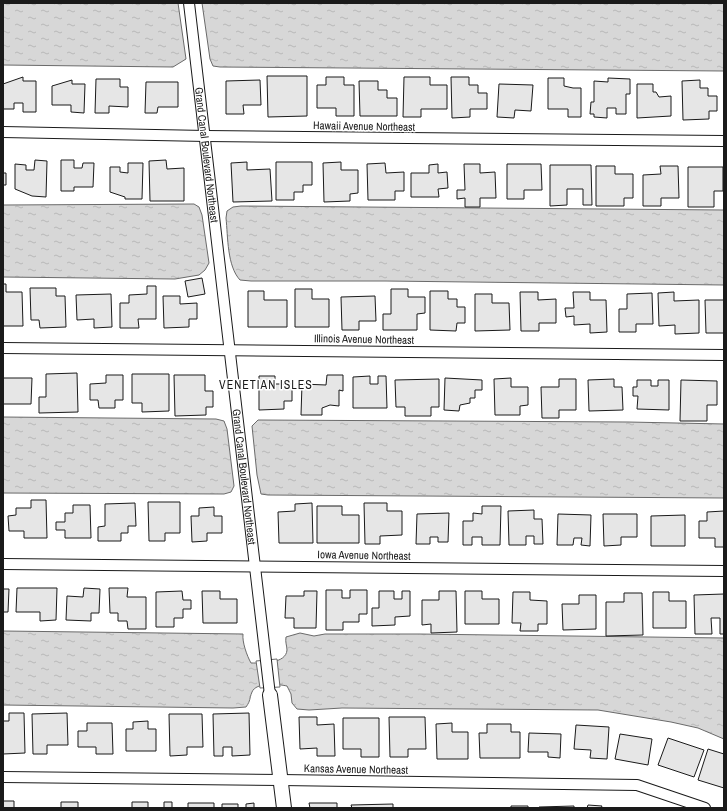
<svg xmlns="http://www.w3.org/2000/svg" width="727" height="811" viewBox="0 0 727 811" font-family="'Archivo Narrow',sans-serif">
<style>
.water{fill:url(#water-ripples);stroke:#6a6a6a}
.pier{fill:#fff;stroke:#6a6a6a}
.building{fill:#e6e6e6;stroke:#1a1a1a}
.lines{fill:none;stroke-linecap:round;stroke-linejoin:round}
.street-casing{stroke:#1a1a1a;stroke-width:12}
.secondary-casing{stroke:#1a1a1a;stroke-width:16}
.street{stroke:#fff;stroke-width:10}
.secondary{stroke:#fff;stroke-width:14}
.labels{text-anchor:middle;stroke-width:3;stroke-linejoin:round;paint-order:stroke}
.street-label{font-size:11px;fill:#1a1a1a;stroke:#fff}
.neighbourhood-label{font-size:12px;letter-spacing:1px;fill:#1a1a1a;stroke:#fff}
</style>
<defs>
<pattern id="water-ripples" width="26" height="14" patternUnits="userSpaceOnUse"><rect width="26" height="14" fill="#d7d7d7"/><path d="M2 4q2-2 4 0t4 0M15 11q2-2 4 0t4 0" fill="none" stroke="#b8b8b8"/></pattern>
</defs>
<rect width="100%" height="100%" fill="#fff"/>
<!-- water -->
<path class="water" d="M3,3H178L186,59L173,67L3,65Z
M202,3H724V71L220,67L213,66L210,59Z
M194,204L199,207L202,215L209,263L205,270L199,275L175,279L3,277V205Z
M241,206L724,210V285L385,281H251L240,280C227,266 228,237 226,218L227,211L233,207Z
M3,417L216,419L224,421L227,429L234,486L231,492L224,494L3,493Z
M258,420L628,422L724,424V498L268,495L261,494L257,475L252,426Z
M3,631L243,634C242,642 247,656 251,663C262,663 286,664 287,650C287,646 285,642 286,637L300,633L314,636L325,634H419L724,638V739L698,728L671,722L598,710L342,708L309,710L297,709L292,703L291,694L287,686C278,684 256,682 252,692C249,699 251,700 246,707L233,708L3,705Z"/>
<!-- pier -->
<path class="pier" d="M277,659L280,687L260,688L256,661Z"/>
<!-- building -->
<path class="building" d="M267,76H307V116L268,117Z
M23,77V81H36V112H23V103H14V109H3V84Z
M326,77H344V85H354V116H336V108H317V85H326Z
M404,77H430V85H447V109H421V117H403Z
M451,77H469V85H478V93H487V109H470V117L452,118Z
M548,78H564V86L573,88H581V117H568V109H548Z
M608,78L630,79V94H626V114H616V108H607V118L594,117V114H590L591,102H594V81L608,82Z
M96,79H120V87H128V107L109,106V113H95Z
M72,80V84H85L84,113L71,112V105H52V86Z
M260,80L261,105H243L244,114H226V81Z
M700,80V88H708V96H717V111H709V119L683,120L682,81Z
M359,81H378V90H387V98H397V116H360Z
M146,82H178V107H158L157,113H145Z
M499,84L533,85L531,111L515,110L514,118L497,117Z
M637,84H653V92H656L659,97L671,96V116L637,118Z
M35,160L47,161L46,197L32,196L15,189V164L26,165V170H34Z
M61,160H74V168H82L83,163H94L93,187H74V191H61Z
M166,160L167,169L184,168V201H150L149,161Z
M247,162V170L270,169L272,201L233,202L231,163Z
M276,162H312V185H303V192H294V200H276Z
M341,162V170H358V193L350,194V201L324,202L323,163Z
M128,163H143L142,199H125V197L110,192V167H120V172L128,173Z
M385,163L386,173L404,172V191H395V200H368L367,164Z
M438,164V173L447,172L448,188L438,189L439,197H411V173H429V165Z
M464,164H480V173L495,172L496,198H480V207H465V198L457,199V190H465Z
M507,164H541L542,190H524V199H507Z
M550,165H591L592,205H583V189H567V205L550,206Z
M596,166H615V174H633V198H624V206H596Z
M660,166H678L679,198H661V206H643V175L661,174Z
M688,167H723V191H714V207H688Z
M3,173H6V185H3Z
M202,278L205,294L188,297L185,281Z
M3,284H6V292H22L23,326H3Z
M147,286H156V319H138L139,328H120V303H129V295L147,294Z
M30,288H56V296H65L66,327L40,328L39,320H31Z
M295,289H312V299H329V327H295Z
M391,289H408V297H425V313L417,314V330H383V314H391Z
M248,291H264V300H287V327H248Z
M430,291H448V299H457V307H465V323H457L456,331L430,330Z
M520,292H538V300L556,299V323H539V331H521Z
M573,292H590V300H606L607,332L590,333V324L574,325V316L566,317L565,308H574Z
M674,292V301L699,300V333L675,334V325L659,326L658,293Z
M652,293L653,324H636V332H619V309H627V294Z
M111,294L112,327L94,328V319L77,320L76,295Z
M475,294H492V303H509L510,330L475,331Z
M163,296H180V304L197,303V319H189V327L164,328Z
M375,296L376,321H359V330H342L341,297Z
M705,300H724V333H706Z
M77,373L78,412L39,413V397H46V374Z
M132,374H169V411L142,412V403H132Z
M106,375H123V400H115V408H99L98,400H90V384L106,383Z
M174,375H205V391H213V407H206V415L175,416Z
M327,375H343V391L339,390V406L330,405L322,408V415H301L302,384L326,385Z
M259,376H275V384H292V401H284V409L259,410Z
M370,376V384H378V376H386L387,408H353V377Z
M3,378H32L31,404H3Z
M445,378L482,380V390H475V398H470V403L460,405L459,411L444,410Z
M511,378V387H528V405L520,406V415H495L494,379Z
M439,379V407H431V416H405V407H396L395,380Z
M559,379H576V410H559V418H542L541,387H559Z
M614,379V387H622L623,410L589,411L588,380Z
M637,380H651V386H658V380H669V410L637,409L638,396H633V387H637Z
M681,380L717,381V405H707V421H680Z
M31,500H46L47,538H24V531H9L8,516L16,515V508H31Z
M148,502H180V533H165V541H149Z
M135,503L136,526H128V533H121V541H98V527L105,526V504Z
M312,503L313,543H279L278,512L295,511V504Z
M364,503H387V511H402V535L380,536V544H365Z
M73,505H90L91,538H65V530H56V522H65V513H73Z
M317,506H342V515H359V543H317Z
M482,506H501L500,545H482V537H472V545H463V521H473V513L482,514Z
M214,507V516H222V533H207V541L192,542L191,516H199V508Z
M534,510V519H542L543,544H534V536H526V545H509L508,511Z
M724,511V547H715V538H699V521H707V512Z
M449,513L448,542H438V537H430V544H416L417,514Z
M558,514L591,515L590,546L581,545L582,538H574L573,545H557Z
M603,514H637V537H621V545L604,546Z
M685,515V546H651V516Z
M17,588H57L56,620L40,621V612H16Z
M84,588L100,589L99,613H91V621L66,620L67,596L83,597Z
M109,588H128L127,597H146V629H128L127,621H118V613H110Z
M3,589H9L8,612H3Z
M326,590H342V598H350V590H367V614H359V622H343V630H326Z
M182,591L183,600H191V609H183V618H174V627H156V592Z
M202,591H220V599H237V623H203Z
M304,591H317L316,628H294V618H285L286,596H304Z
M379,591H394V599H402V591H410V616L395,617V625L372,626V608H379Z
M439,591H456L457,632L431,633V624L422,625V600H439Z
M465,591H482V599H499V624H465Z
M513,592H530V600L547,601V624H538V631H520L521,623H512Z
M653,592H669V601H686V628H653Z
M624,593H642L643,635L606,636V602H624Z
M724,594V634H720V618H711L712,634H695L694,595Z
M579,595H596V629L563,630L562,604H579Z
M9,713H24L25,753L3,754V721H9Z
M67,713L68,745H47V754H33L32,714Z
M249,713L250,755L232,756V747H223V756H214L213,714Z
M169,714H202L203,747H187V755L170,756Z
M299,717H317V725L334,724L335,756H317V748L300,749Z
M389,717H425L426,749H408V757H390Z
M343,718H379V757H361V749H343Z
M148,721V729H156V751H126V729H133V722Z
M87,723H112L113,754H96V747H78V731H87Z
M452,723V732H468V759H437L436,724Z
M487,724H511V732H520V758H480L479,733H487Z
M576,725L609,727L607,759L590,758L591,750L574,749Z
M529,733L561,734L560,758L548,757V752H528Z
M620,734L652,739L648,765L615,759Z
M668,738L704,750L694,777L658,765Z
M708,749L724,754V788L698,780Z
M3,801H14V808H3Z
M61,802H78V808H61Z
M132,802H148V808H132Z
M164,802H172V808H164Z
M188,803H214V808H188Z
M254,803V808H246V804Z
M309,803H337V808H310Z
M222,804H238V808H222Z
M393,804V808H352L351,805Z
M588,805L602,806L601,808H587Z
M511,806H528V808H511Z
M574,806V808H539V807Z"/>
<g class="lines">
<defs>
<g id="street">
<path id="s1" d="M189,3L270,695"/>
<path d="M3,132L206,136L724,141"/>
<path d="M3,348L724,355"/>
<path d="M3,564L724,571"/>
<path d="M3,777L281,780L637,785L705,808"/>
</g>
<path id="secondary" d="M270,695L284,808"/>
</defs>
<!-- street casing -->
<use href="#street" class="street-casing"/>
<!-- secondary casing -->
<use href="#secondary" class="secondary-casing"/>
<!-- street -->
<use href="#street" class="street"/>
<!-- secondary -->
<use href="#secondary" class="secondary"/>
</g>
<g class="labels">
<!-- street labels -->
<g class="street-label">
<text transform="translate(364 126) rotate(1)" y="4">Hawaii Avenue Northeast</text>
<text dy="4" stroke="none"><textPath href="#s1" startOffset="153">Grand Canal Boulevard Northeast</textPath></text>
<text transform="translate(364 339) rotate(1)" y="4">Illinois Avenue Northeast</text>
<text dy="4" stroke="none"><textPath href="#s1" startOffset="477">Grand Canal Boulevard Northeast</textPath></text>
<text transform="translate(364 555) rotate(1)" y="4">Iowa Avenue Northeast</text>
<text transform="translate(356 769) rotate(1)" y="4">Kansas Avenue Northeast</text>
</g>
<!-- neighbourhood labels -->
<g class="neighbourhood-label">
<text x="266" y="389">VENETIAN ISLES</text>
</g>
</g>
<!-- border -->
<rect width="727" height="811" fill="none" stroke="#1a1a1a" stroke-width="8"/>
</svg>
